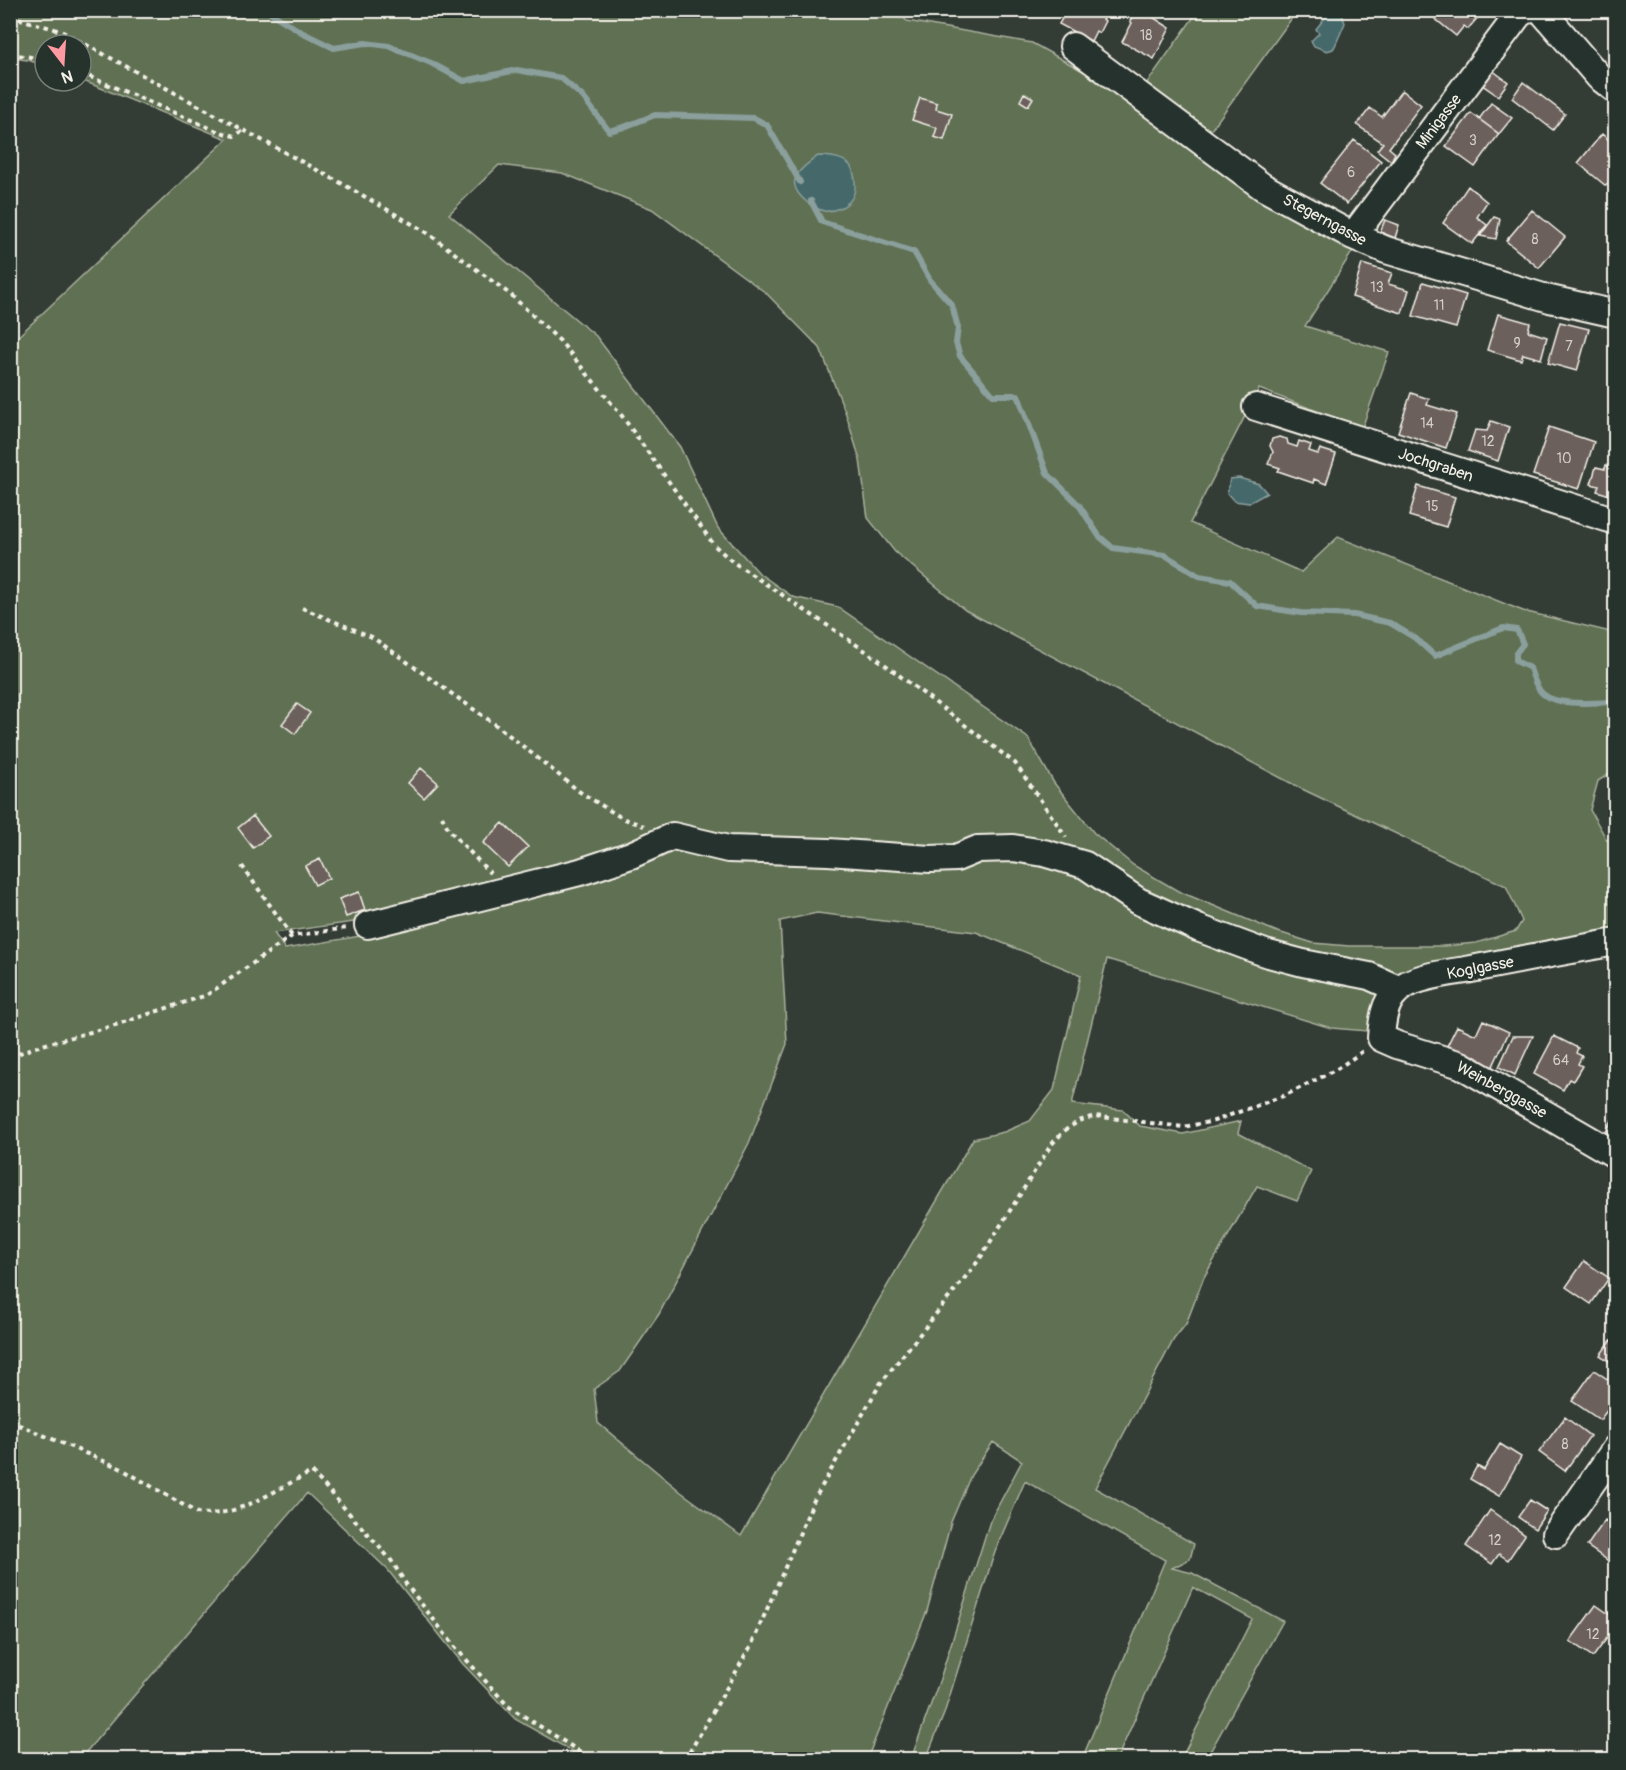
<svg xmlns="http://www.w3.org/2000/svg" width="1626" height="1770" viewBox="0 0 1626 1770" font-family="Pangolin,sans-serif">
<style>
.green{fill:#5f7052;stroke:#aab09d;stroke-width:1.5;fill-rule:evenodd}
.water{fill:#45696b;stroke:#8b9f9d;stroke-width:1.5}
.lines{fill:none;stroke-linecap:round;stroke-linejoin:round}
.stream{stroke:#8b9f9d;stroke-width:6}
.building{fill:#6c605b;stroke:#f4f1e8;stroke-width:1.5}
.minor-casing{stroke:#f4f1e8;stroke-width:30}
.path{stroke:#f4f1e8;stroke-width:4;stroke-dasharray:4.5 4.5;stroke-linecap:butt}
.minor{stroke:#26332d;stroke-width:26}
.labels{text-anchor:middle;stroke-width:5;stroke-linejoin:round;paint-order:stroke}
.number-label{font-size:14px;fill:#d2cdc5}
.street-label{font-size:16px;fill:#f4f1e8;stroke:#26332d}
</style>
<rect width="100%" height="100%" fill="#343c36"/>
<filter id="ink" filterUnits="userSpaceOnUse"><feTurbulence type="fractalNoise" baseFrequency=".0167" numOctaves="2"/><feDisplacementMap in="SourceGraphic" scale="12" xChannelSelector="R" yChannelSelector="G"/><feConvolveMatrix kernelMatrix="1 2 1 2 8 2 1 2 1" color-interpolation-filters="sRGB"/></filter>
<g filter="url(#ink)">
<!-- green -->
<path class="green" d="M11,11H896L907,21L1032,43L1130,97L1354,249L1305,326L1389,352L1362,428L1259,389L1190,523L1301,572L1338,537L1523,611L1615,633V770L1598,781L1590,810L1607,840L1615,843V938L1382,1001L1368,1031L1331,1028L1107,959L1072,1104L1123,1110L1140,1126L1183,1134L1241,1121L1238,1133L1311,1171L1297,1201L1257,1186L1204,1277L1186,1324L1174,1339L1095,1488L1194,1544L1190,1559L1172,1568L1192,1573L1283,1621L1206,1759H1181L1252,1619L1193,1587L1117,1759H1082L1165,1560L1025,1481L995,1551L944,1714L926,1759H911L940,1679L990,1521L1022,1461L993,1442L971,1475L951,1522L927,1611L867,1759H582L577,1754L515,1719L462,1663L387,1569L307,1493L80,1759H11V343L227,139L81,80V45H45V66L28,60L11,58ZM499,165L562,173L652,209L766,293L820,348L846,414L860,460L868,518L895,552L965,610L1302,789L1506,886L1522,921L1516,931L1476,943L1444,946H1349L1313,943L1275,931L1178,891L1133,865L1094,833L1054,783L1028,738L838,607L793,597L760,574L718,528L680,447L596,336L449,214ZM817,913L976,932L1081,975L1054,1090L1030,1121L1004,1132L973,1139L741,1536L681,1492L598,1423L594,1389L620,1371L659,1314L749,1143L787,1044L780,921ZM368,920L401,929L285,949L274,933Z
M1198,11H1297L1206,137L1144,87Z"/>
<!-- water -->
<path class="water" d="M1331,10L1341,11L1345,23L1335,46L1333,49L1327,51L1314,46L1311,41L1319,33L1316,29Z
M818,156C830,156 849,157 853,171C858,188 855,203 837,209C833,210 828,212 824,211C811,208 787,190 797,175C801,168 811,161 818,156Z
M1239,478L1259,484L1267,493L1249,503L1234,501L1227,493L1230,479Z"/>
<g class="lines">
<!-- stream -->
<path class="stream" d="M266,10L303,33L334,48L365,43L389,46L431,63L464,81L517,70L561,78L583,97L609,131L624,127L655,115L754,118L767,125L800,182
M811,201L822,222L914,252L930,280L952,305L958,328L956,343L960,356L993,395H1018L1047,473L1079,505L1099,536L1113,548L1165,555L1199,576L1230,581L1257,606L1301,613L1354,615L1390,623L1415,638L1435,656L1503,628L1517,630L1523,644L1516,653V661L1530,668C1533,677 1536,688 1543,694C1558,707 1597,702 1616,702"/>
</g>
<!-- building -->
<path class="building" d="M1067,10H1107L1103,19L1105,21L1099,33L1096,31L1091,41L1059,24Z
M1136,10H1146L1152,14L1151,16L1170,28L1154,59L1122,42L1132,23L1130,21Z
M1430,10H1484L1468,29L1464,26L1456,36L1428,13Z
M1492,70L1508,82L1498,96L1481,84Z
M1523,82L1565,114L1553,130L1512,98Z
M1402,90L1421,105L1389,148L1395,153L1391,161L1377,150L1383,143L1357,125L1370,108L1382,117Z
M1024,93L1033,98L1028,106L1020,101Z
M920,98L937,103L936,109L952,114L944,140L934,137L937,128L912,120Z
M1491,103L1512,118L1499,134L1479,119Z
M1471,113L1499,134L1475,167L1446,146Z
M1602,134L1616,146V174L1606,186L1578,163Z
M1354,140L1381,161L1347,204L1320,183Z
M1468,186L1487,202L1477,217L1487,225L1472,244L1443,223Z
M1532,210L1565,237L1539,268L1506,241Z
M1494,217L1500,219L1496,239L1480,236Z
M1385,220L1399,225L1395,238L1380,232Z
M1362,264L1392,273L1388,284L1409,290L1402,313L1352,297Z
M1423,282L1466,295L1456,328L1413,316Z
M1498,314L1530,323L1528,331L1547,337L1541,359L1523,354L1521,360L1487,350Z
M1560,322L1589,329L1577,371L1548,363Z
M1411,393L1429,399L1427,405L1457,414L1446,448L1398,432Z
M1491,421L1509,427L1498,461L1468,451L1475,430L1487,431Z
M1549,427L1594,442L1579,489L1533,475Z
M1279,437L1287,439L1288,444L1297,447L1299,441L1311,445L1309,451L1318,454L1320,449L1336,454L1326,484L1314,479L1313,483L1278,471L1280,468L1268,464L1273,452L1270,446L1272,439Z
M1606,465L1616,468V497L1597,491L1599,486L1591,484L1596,467L1605,469Z
M1418,486L1455,497L1446,527L1409,516Z
M297,704L310,713L295,734L282,724Z
M421,768L438,783L424,798L408,783Z
M253,816L269,836L253,848L238,828Z
M503,823L528,847L508,867L483,843Z
M320,859L329,878L315,885L305,866Z
M359,892L365,910L346,917L339,899Z
M1483,1020L1509,1032L1490,1072L1445,1050L1457,1026L1476,1035Z
M1513,1036H1533L1515,1075L1499,1067Z
M1554,1036L1578,1048L1576,1053L1582,1056L1578,1064L1582,1066L1573,1081L1569,1079L1563,1090L1534,1074Z
M1616,1112V1137L1606,1132Z
M1584,1261L1609,1278L1591,1304L1566,1287Z
M1616,1334V1366L1600,1355Z
M1594,1370L1616,1385V1398L1600,1420L1572,1401Z
M1565,1417L1590,1436L1565,1471L1539,1452Z
M1500,1444L1521,1457L1499,1496L1470,1479L1477,1466L1484,1470Z
M1530,1500L1547,1511L1535,1529L1518,1517Z
M1490,1510L1525,1535L1508,1560L1499,1554L1492,1564L1466,1546Z
M1605,1520L1616,1527V1560L1613,1564L1587,1546Z
M1596,1605L1616,1619V1626L1593,1657L1570,1641Z"/>
<g class="lines">
<defs>
<path id="minor" d="M1541,10L1599,77L1616,90
M1073,46L1263,187L1353,236L1386,250L1550,299L1616,314
M1353,236L1519,14L1526,10
M1256,407L1616,521
M368,925L580,872L631,855L673,836L728,849L828,852L930,859L956,858L978,849L1013,848L1044,853L1085,865L1138,901L1198,928L1265,953L1303,963L1369,976L1398,989
M1616,942C1566,951 1516,960 1466,970C1447,973 1411,977 1397,991C1384,1002 1382,1022 1381,1038L1397,1045L1461,1065L1616,1155
M1556,1534L1616,1448"/>
</defs>
<!-- minor casing -->
<use href="#minor" class="minor-casing"/>
<!-- path -->
<path class="path" d="M10,16L61,31L341,183L426,232L511,295L560,341L622,416L714,545L733,562L879,660L1015,763L1066,837
M10,54L45,59
M81,73L217,131L234,136L242,131
M302,608L372,637L500,728L580,792L622,818L644,826
M442,816L449,830L490,873
M242,866L292,936
M10,1057L35,1047L109,1027L207,995L292,936L347,928
M10,1421L120,1468L197,1513C239,1519 276,1488 312,1472L391,1560L406,1584L455,1647L508,1706L593,1760
M685,1760L752,1644L814,1500L880,1384L979,1260L1051,1145L1064,1131L1079,1121L1094,1116L1183,1127L1214,1121L1286,1095L1337,1069L1366,1049"/>
<!-- minor -->
<use href="#minor" class="minor"/>
</g>
</g>
<g class="labels">
<!-- number labels -->
<g class="number-label">
<text x="1146" y="40">18</text>
<text x="1473" y="145">3</text>
<text x="1351" y="177">6</text>
<text x="1535" y="244">8</text>
<text x="1377" y="292">13</text>
<text x="1439" y="310">11</text>
<text x="1517" y="348">9</text>
<text x="1569" y="351">7</text>
<text x="1427" y="428">14</text>
<text x="1488" y="446">12</text>
<text x="1564" y="463">10</text>
<text x="1432" y="511">15</text>
<text x="1561" y="1065">64</text>
<text x="1565" y="1449">8</text>
<text x="1495" y="1545">12</text>
<text x="1593" y="1639">12</text>
</g>
<!-- street labels -->
<g class="street-label">
<text transform="translate(1438 121) rotate(-53)" y="6">Minigasse</text>
<text transform="translate(1325 219) rotate(28)" y="6">Stegerngasse</text>
<text transform="translate(1436 464) rotate(18)" y="6">Jochgraben</text>
<text transform="translate(1480 967) rotate(-11)" y="6">Koglgasse</text>
<text transform="translate(1502 1089) rotate(29)" y="6">Weinberggasse</text>
</g>
</g>
<!-- margin -->
<rect width="1626" height="1770" fill="none" stroke="#26332d" stroke-width="36"/>
<rect x="18" y="18" width="1590" height="1734" fill="none" stroke="#f4f1e8" stroke-width="2" filter="url(#ink)"/>
<!-- north arrow -->
<g transform="translate(63 63) rotate(163)"><circle r="28" fill="#26332d" stroke="#787f78" stroke-width="1.5"/>
<path d="M0-4.5L10 22L0 15L-10 22Z" fill="#ff9aa2"/>
<text y="-9" font-size="16" font-weight="bold" text-anchor="middle" fill="#f4f1e8">N</text>
</g>
</svg>
